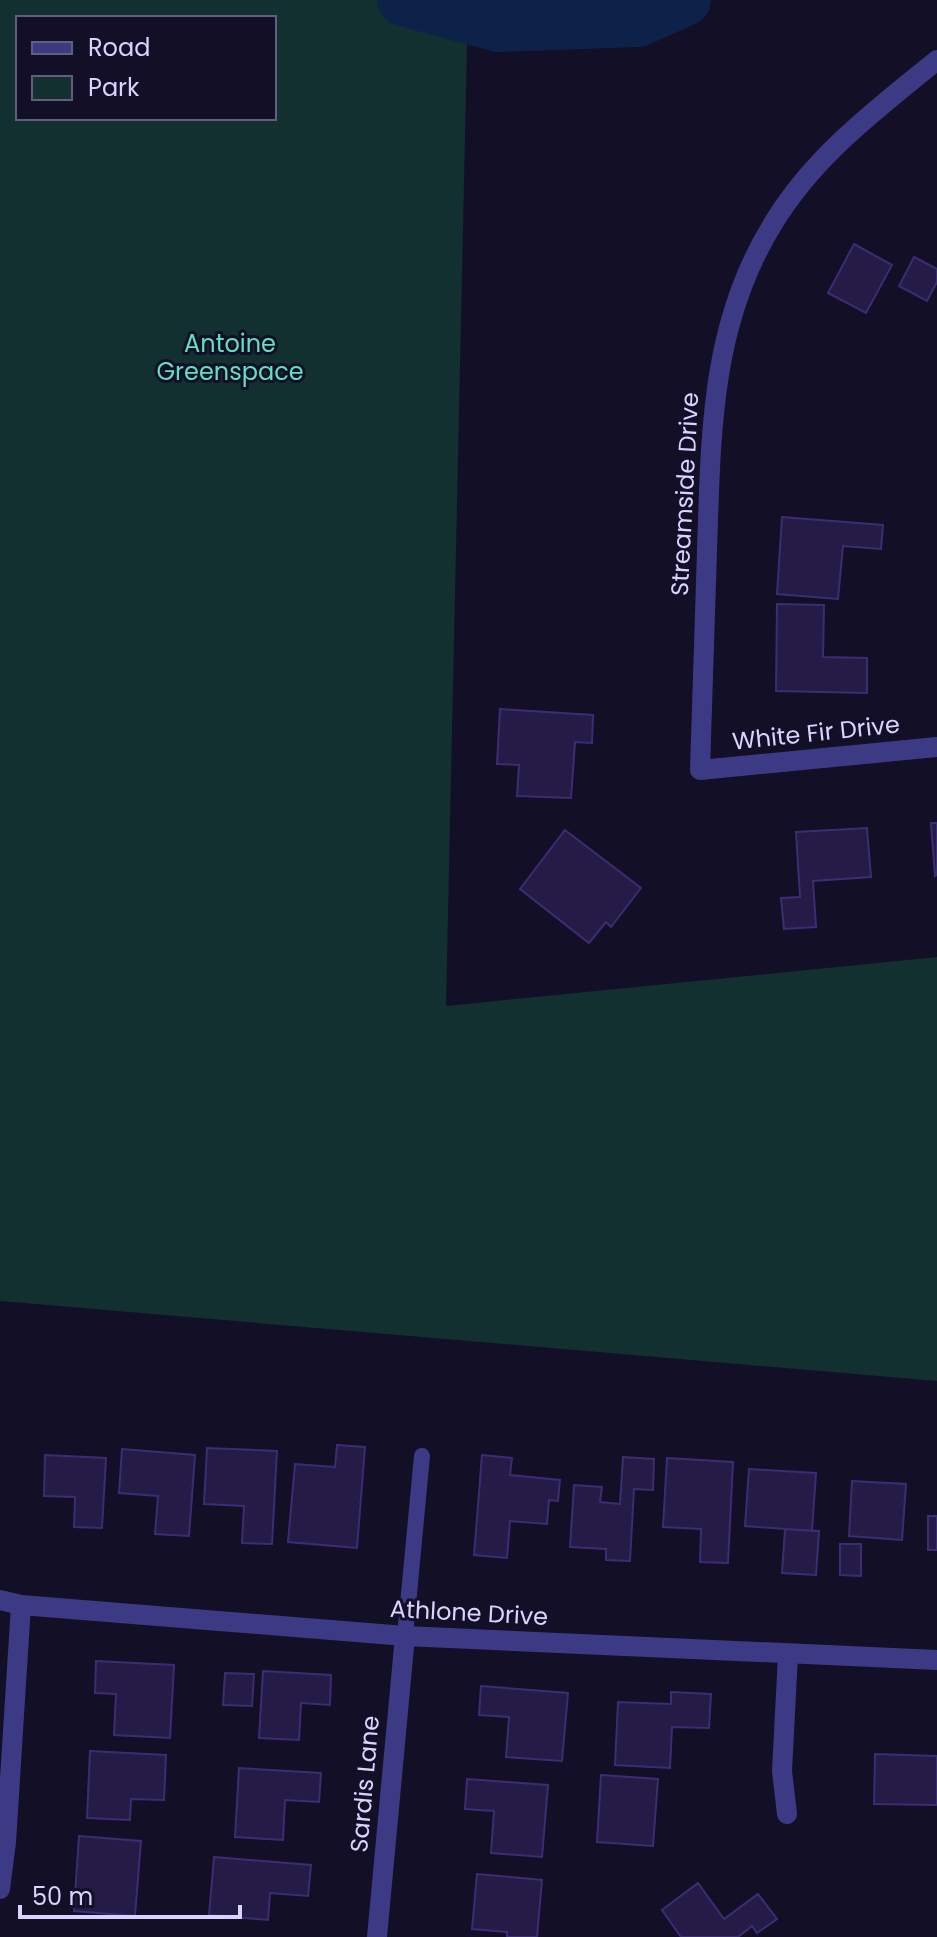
<svg xmlns="http://www.w3.org/2000/svg" width="937" height="1937" viewBox="0 0 937 1937" font-family="Poppins,sans-serif">
<style>
.green{fill:#12302f;fill-rule:evenodd}
.lines{fill:none;stroke-linecap:round;stroke-linejoin:round}
.river{stroke:#0c2248;stroke-width:52}
.building{fill:#241b47;stroke:#3b2d73;stroke-width:2}
.lane{stroke:#3d3a85;stroke-width:16}
.street{stroke:#3d3a85;stroke-width:20}
.labels{text-anchor:middle;stroke-width:6;stroke-linejoin:round;paint-order:stroke}
.park-label{font-size:24px;fill:#5fe0c0;stroke:#130f26}
.street-label{font-size:24px;fill:#d9d4ff;stroke:#130f26}
</style>
<rect width="100%" height="100%" fill="#130f26"/>
<!-- green -->
<path class="green" d="M0,0H468L446,1006L937,957V1381L0,1301ZM18,18H274V118H18Z"/>
<g class="lines">
<!-- river -->
<path class="river" d="M403,0L498,26L638,21L685,0"/>
</g>
<!-- building -->
<path class="building" d="M854,244L892,265L866,313L828,293Z
M914,257L937,269V282L927,301L899,286Z
M782,517L883,525L881,549L843,546L838,599L777,594Z
M777,604L824,605L823,657L867,658V693L776,691Z
M500,709L593,715L592,743L575,742L571,798L517,796L519,765L497,764Z
M931,823H937V875L935,876Z
M867,828L871,877L813,881L816,927L784,929L781,898L800,897L796,832Z
M565,830L641,888L611,927L606,922L589,943L520,889Z
M337,1445L365,1447L357,1548L288,1542L295,1464L335,1467Z
M207,1448L277,1451L272,1544L242,1543L244,1506L204,1504Z
M122,1449L195,1455L189,1536L155,1534L158,1496L119,1493Z
M45,1455L106,1458L102,1528L74,1527L75,1497L44,1496Z
M482,1455L512,1458L510,1475L560,1480L558,1501L549,1500L547,1524L510,1521L507,1558L474,1555Z
M623,1457L654,1459L653,1490L634,1489L630,1561L606,1560V1549L570,1547L574,1485L602,1487L600,1502L620,1504Z
M667,1458L733,1462L728,1563L700,1562L701,1529L663,1527Z
M749,1469L816,1473L812,1531L745,1526Z
M852,1481L906,1484L902,1540L849,1536Z
M928,1516H937V1550H928Z
M785,1529L819,1531L816,1575L782,1573Z
M840,1544H861V1576L840,1575Z
M96,1661L174,1665L170,1738L114,1735L116,1694L95,1693Z
M263,1671L331,1675L330,1705L301,1703L299,1740L259,1738Z
M225,1673L254,1674L252,1706L223,1705Z
M481,1686L568,1693L562,1761L506,1757L509,1717L479,1715Z
M671,1692L711,1694L709,1728L672,1727L670,1768L615,1765L618,1702L671,1704Z
M90,1751L166,1755L164,1800L131,1799L130,1820L87,1818Z
M875,1754L937,1756V1805L874,1804Z
M239,1768L321,1773L319,1802L285,1800L283,1840L235,1837Z
M601,1775L658,1779L653,1846L597,1842Z
M467,1779L548,1785L542,1857L491,1853L494,1811L465,1809Z
M79,1836L141,1841L135,1916L74,1911Z
M214,1857L311,1865L308,1896L270,1893L268,1920L209,1915Z
M477,1874L542,1880L537,1937H507V1932L472,1929Z
M698,1883L724,1919L758,1894L777,1919L757,1933L752,1926L738,1937H681L662,1910Z"/>
<g class="lines">
<!-- lane -->
<path class="lane" d="M405,1636L422,1456"/>
<!-- street -->
<path class="street" d="M937,60C877,109 815,155 774,222C710,324 711,435 707,551C705,624 702,697 700,770L937,747
M0,1600L21,1605L405,1636L937,1660
M787,1814L782,1771L788,1655
M0,1889L6,1842L21,1605
M377,1937L405,1636"/>
</g>
<g class="labels">
<!-- park labels -->
<g class="park-label">
<text x="230" y="352">Antoine<tspan x="230" dy="28">Greenspace</tspan></text>
</g>
<!-- street labels -->
<g class="street-label">
<text transform="translate(685 494) rotate(-87)" y="8">Streamside Drive</text>
<text transform="translate(816 733) rotate(-6)" y="8">White Fir Drive</text>
<text transform="translate(469 1613) rotate(3)" y="8">Athlone Drive</text>
<text transform="translate(365 1784) rotate(-85)" y="8">Sardis Lane</text>
</g>
</g>
<!-- legend -->
<rect x="16" y="16" width="260" height="104" fill="#130f26" stroke="#625e7d" stroke-width="2"/>
<rect x="32" y="42" width="40" height="12" fill="#3d3a85" stroke="#625e7d" stroke-width="2"/>
<text x="88" y="56" font-size="24" fill="#d9d4ff">Road</text>
<rect x="32" y="76" width="40" height="24" fill="#12302f" stroke="#625e7d" stroke-width="2"/>
<text x="88" y="96" font-size="24" fill="#d9d4ff">Park</text>
<!-- scale -->
<path d="M20 1905v12h220v-12" fill="none" stroke="#d9d4ff" stroke-width="4"/>
<text x="32" y="1905" font-size="24" fill="#d9d4ff" stroke="#130f26" stroke-width="6" paint-order="stroke">50 m</text>
</svg>
